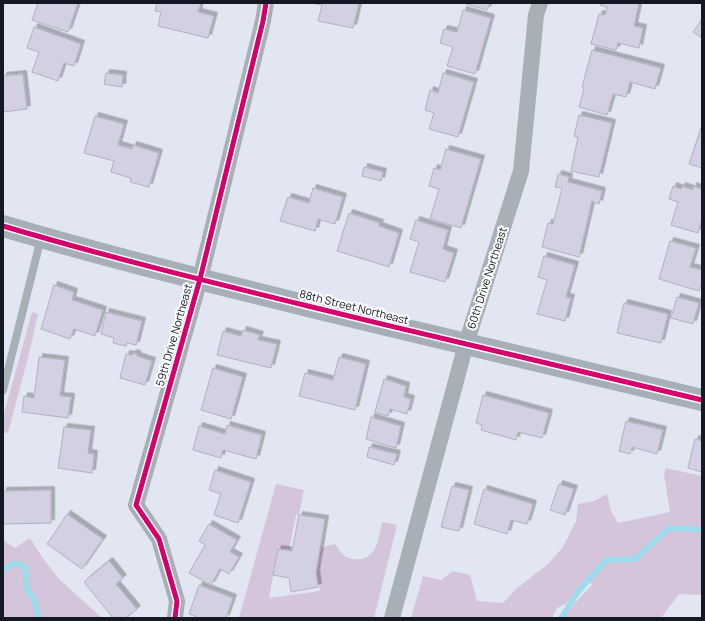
<svg xmlns="http://www.w3.org/2000/svg" width="705" height="621" viewBox="0 0 705 621" font-family="Manrope,sans-serif">
<style>
.green{fill:#d5c5db}
.lines{fill:none;stroke-linecap:round;stroke-linejoin:round}
.stream{stroke:#9adcec;stroke-width:5.5}
.building{fill:#d2d0e2;stroke:#b1b1bd;filter:url(#shadow)}
.service{stroke:#a7b0b7;stroke-width:8}
.minor{stroke:#a7b0b7;stroke-width:16}
.secondary{stroke:#a6afb8;stroke-width:22}
.cycleway-casing{stroke:#fff;stroke-width:8}
.cycleway{stroke:#d6006c;stroke-width:5}
.labels{text-anchor:middle;stroke-width:4;stroke-linejoin:round;paint-order:stroke}
.street-label{font-size:11px;fill:#141822;stroke:#fff}
</style>
<defs>
<filter id="shadow"><feDropShadow dx="3.5" dy="-3.5" stdDeviation="0" flood-color="#0004"/></filter>
</defs>
<rect width="100%" height="100%" fill="#e1e6f2"/>
<!-- green -->
<path class="green" d="M32,312L38,314L31,346L8,433L3,432V417Z
M666,468L702,476V595L679,594L661,618H564L574,604L593,584L586,582L566,604L557,608L552,618H411L423,576L441,580L453,571L470,575L477,601L503,603L516,589L549,563L563,547L576,521L578,504L594,501L607,494L611,511L618,523L670,512L664,474Z
M276,484L304,490L299,515H296L289,550L278,549L269,598L320,591L316,573L320,548L335,544C338,548 341,553 345,556C356,563 372,559 376,546C379,539 380,530 382,522L397,525L374,618H239Z
M30,538L44,560L60,580L102,618H3V540L15,548Z"/>
<g class="lines">
<!-- stream -->
<path class="stream" d="M3,570L14,563L25,566L27,590L34,599L38,618
M561,618L578,592L606,560L635,559L669,528L691,529L702,530"/>
</g>
<!-- building -->
<path class="building" d="M38,3H78L68,32L32,20Z
M157,3H201L198,12L214,16L208,38L158,26L161,12L155,11Z
M311,3H359L353,28L318,21L322,5Z
M463,3H490L487,10Z
M601,3H639L634,26L643,28L639,48L618,43L616,50L591,44L599,14L605,15L607,7L600,5Z
M463,10L491,18L475,74L447,66L453,47L440,43L444,29L457,32Z
M702,19V38L693,32Z
M34,27L81,44L74,66L64,63L58,81L32,72L39,52L27,48Z
M592,50L661,68L655,89L630,82L626,97L613,94L607,115L579,107L584,88L582,87Z
M106,73L123,75L122,87L104,84Z
M443,73L474,82L458,137L429,129L434,113L425,110L430,90L438,93Z
M23,74L27,109L3,112V76Z
M579,115L612,123L599,177L571,171L578,137L574,136Z
M95,116L124,124L118,145L132,149L133,145L159,153L149,187L130,182L131,178L111,172L114,161L84,153Z
M701,128H702V168L689,164Z
M446,149L481,159L461,228L430,219L439,189L429,186L434,168L440,170Z
M364,167L383,172L381,181L362,176Z
M558,174L569,177L568,182L602,191L599,204L592,201L579,257L542,247L548,223L553,224L562,188L555,187Z
M673,186L681,189L682,186L693,190V186L702,189V219L698,233L671,225L678,202L669,199Z
M313,188L343,197L335,224L318,219L315,231L280,221L288,197L309,203Z
M349,213L380,223L379,226L399,233L389,267L337,251Z
M416,220L448,230L443,249L454,253L445,282L410,272L419,242L410,239Z
M670,241L696,248L690,267L702,270V282L699,291L659,279Z
M544,256L575,265L566,297L571,298L565,321L537,314L547,280L538,277Z
M54,285L74,292L72,300L103,310L95,336L74,329L70,339L41,329Z
M677,297L699,303L693,324L671,318Z
M624,303L668,314L661,343L617,333Z
M106,312L142,321L136,345L127,343L126,346L113,343L114,338L101,334Z
M243,330L260,335L258,340L277,344L271,368L217,355L223,331L241,336Z
M133,353L137,354V356L152,361L145,385L120,378L126,354L132,355Z
M39,357L65,360L60,396L71,397L68,418L22,412L24,396L34,398Z
M339,357L366,364L355,410L299,396L305,373L333,380Z
M213,368L243,377L231,419L201,410Z
M384,379L406,386L404,397L411,399L407,414L390,409L388,416L375,412Z
M483,395L549,413L542,438L518,432L516,440L481,430L482,425L476,423Z
M371,417L401,426L396,448L366,439Z
M626,421L663,430L657,454L632,447L630,454L619,451Z
M227,425L262,435L256,459L223,450L221,458L193,450L199,426L225,434Z
M64,427L91,430L88,453L94,454L92,473L58,468Z
M695,439L702,441V472L688,468Z
M369,447L397,454L394,465L367,457Z
M215,470L251,482L238,523L214,515L221,494L209,490Z
M559,484L574,489L565,515L550,510Z
M452,486L469,490L459,531L441,527Z
M484,489L533,504L527,524L511,520L507,534L474,524Z
M51,490V523L3,524V491Z
M67,514L103,539L82,569L47,544Z
M299,515L325,519L316,573L318,587L291,592L289,578L273,575L278,549L292,551Z
M209,524L237,540L230,552L239,557L229,574L220,569L211,585L189,573L205,545L199,541Z
M109,561L123,578L116,584L137,609L126,618H113L84,582Z
M199,585L233,598L226,618H195V616L189,614Z"/>
<g class="lines">
<!-- service -->
<path class="service" d="M3,390L41,238"/>
<!-- minor -->
<path class="minor" d="M175,618L177,601L159,539L136,505L200,279L263,21L266,3
M392,618L466,344L521,171L536,15L540,3"/>
<!-- secondary -->
<path class="secondary" d="M3,226C104,256 206,281 308,306C439,338 570,369 702,400"/>
<defs>
<path id="cycleway" d="M3,226C104,256 206,281 308,306C439,338 570,369 702,400
M175,618L177,601L159,539L136,505L200,279L263,21L266,3"/>
</defs>
<!-- cycleway casing -->
<use href="#cycleway" class="cycleway-casing"/>
<!-- cycleway -->
<use href="#cycleway" class="cycleway"/>
</g>
<g class="labels">
<!-- street labels -->
<g class="street-label">
<text transform="translate(487 278) rotate(-72)" y="4">60th Drive Northeast</text>
<text transform="translate(354 307) rotate(14)" y="4">88th Street Northeast</text>
<text transform="translate(174 335) rotate(-74)" y="4">59th Drive Northeast</text>
</g>
</g>
<!-- border -->
<rect width="705" height="621" fill="none" stroke="#141822" stroke-width="8"/>
</svg>
